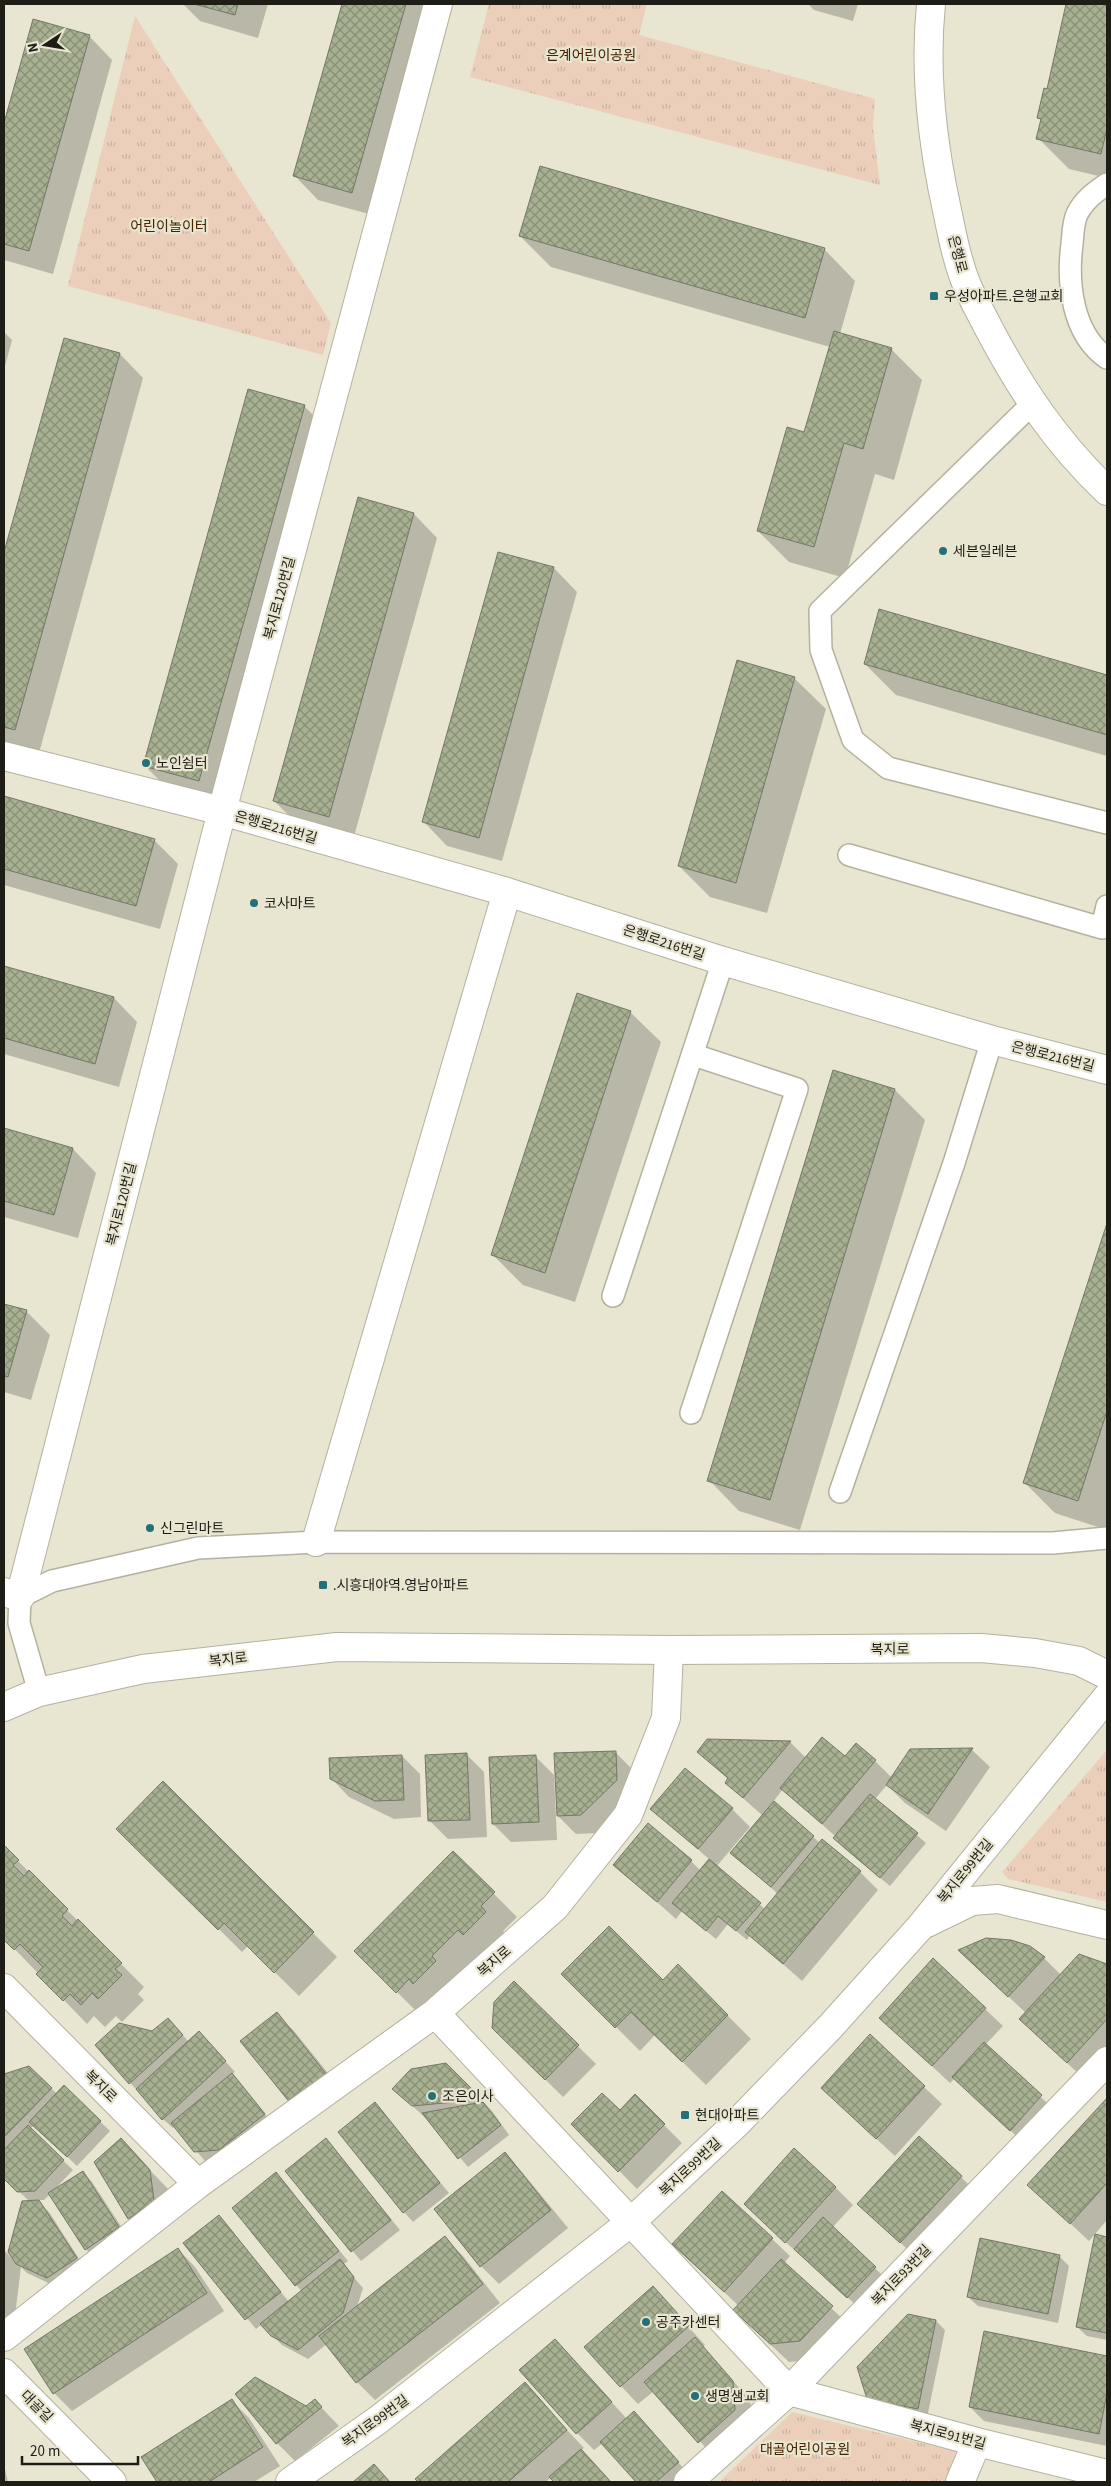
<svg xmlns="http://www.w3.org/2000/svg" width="1111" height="2486" viewBox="0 0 1111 2486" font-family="'Source Sans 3','Noto Sans KR',sans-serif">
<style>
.grass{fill:url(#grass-tufts)}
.shadow{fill:#0003}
.building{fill:url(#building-cross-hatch);stroke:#737867}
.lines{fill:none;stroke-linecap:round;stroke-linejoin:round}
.service-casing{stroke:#b4b19e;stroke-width:24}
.minor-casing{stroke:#b4b19e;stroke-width:30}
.tertiary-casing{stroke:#b4b19e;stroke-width:30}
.service{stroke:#fff;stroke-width:21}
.minor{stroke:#fff;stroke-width:28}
.tertiary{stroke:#fff;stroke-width:28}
.poi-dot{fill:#256f76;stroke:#e8e5d1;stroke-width:2}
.labels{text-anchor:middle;stroke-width:4.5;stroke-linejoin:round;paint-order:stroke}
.park-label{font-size:14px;fill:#492200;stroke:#e8e5d1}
.street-label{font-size:14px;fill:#1e1d16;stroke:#e8e5d1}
.poi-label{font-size:14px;fill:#1e1d16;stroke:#e8e5d1;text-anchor:start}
</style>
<defs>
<pattern id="grass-tufts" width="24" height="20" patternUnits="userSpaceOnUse" patternTransform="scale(1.25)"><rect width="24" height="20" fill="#eccfbb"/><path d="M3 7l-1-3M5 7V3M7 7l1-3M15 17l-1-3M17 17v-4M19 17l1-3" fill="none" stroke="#cab1a0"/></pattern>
<pattern id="building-cross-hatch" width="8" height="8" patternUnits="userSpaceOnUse" patternTransform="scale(1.25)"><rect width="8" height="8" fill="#a7b090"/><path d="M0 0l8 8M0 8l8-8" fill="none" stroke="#878f75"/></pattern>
</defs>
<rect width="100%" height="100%" fill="#e8e5d1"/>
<!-- grass -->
<path class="grass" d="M489,4H647L639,35L875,99L873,128L880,185L470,77Z
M135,16L331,323L323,355L68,286Z
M1107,1750V1902L1008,1879L1002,1872Z
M792,2412L958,2452L953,2482H719Z"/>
<!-- shadow -->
<path class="shadow" d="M183,4H268L258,38L200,21Z
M343,4H436L376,216L318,200L295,176Z
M808,4H858L853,21L814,10Z
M1066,4H1107V178L1069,169L1038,138L1042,121L1038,117L1048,90L1067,6Z
M34,21L89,36L112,60L53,274L4,260V128Z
M520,236L824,249L855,281L840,334L891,349L922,380L894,480L875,474L845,578L789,562L758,531L805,434L830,347L551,267Z
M4,332L12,340L4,370Z
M64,339L120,354L143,378L39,753L4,743V557Z
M304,406L328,430L223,804L168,789L144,765Z
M359,498L414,514L437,538L353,840L298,824L274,801Z
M499,553L554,568L577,592L502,861L447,846L424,822Z
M880,611L1107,676V756L896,695L865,664Z
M794,678L826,709L767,913L710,897L679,866Z
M4,798L154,840L178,864L160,929L4,885Z
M4,967L114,998L137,1022L119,1087L4,1054Z
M630,1012L661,1042L575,1302L523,1285L492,1254Z
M895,1090L925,1120L800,1530L739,1511L709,1480Z
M4,1130L73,1149L96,1173L78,1238L4,1217Z
M1107,1227V1530L1055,1513L1025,1483Z
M4,1305L26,1311L50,1335L31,1400L4,1392Z
M708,1740L790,1742L806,1758L875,1761L892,1778L911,1751L972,1750L990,1767L946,1831L905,1803L887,1785L875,1799L926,1843L890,1886L844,1848L835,1838L836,1837L783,1789L773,1802L820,1843L860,1872L878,1890L802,1981L750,1935L747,1940L728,1924L716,1939L682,1911L676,1919L615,1865L691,1861L701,1871L710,1860L652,1809H732L750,1827L716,1867L765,1909L778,1894L732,1853L763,1816L726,1783L729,1780L699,1752Z
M615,1752L633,1770L635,1798L599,1833L576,1834L558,1816Z
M466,1754L484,1772L487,1837L448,1839L430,1821Z
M402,1756L420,1774L421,1817L394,1819L349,1797L331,1778Z
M536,1757L554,1775L557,1840L511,1842L493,1824Z
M163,1783L337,1957L299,1996L248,1946L242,1952L118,1829Z
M4,1847L144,1987L138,1994L144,2000L122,2022L116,2016L105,2027L94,2016L87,2024L4,1938Z
M453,1853L517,1917L503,1931L508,1936L487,1958L482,1952L420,2015L356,1951Z
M1079,1956L1107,1965V2056L1085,2080L1021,2019L1026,2013L978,1968L1044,1958L1061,1975Z
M678,1966L751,2039L706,2085L655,2035L640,2051L563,1974L663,1981Z
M514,1983L596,2064L563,2097L493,2028Z
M985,2009L1003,2026L985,2045L1059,2114L1029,2148L955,2078L950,2083L880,2018Z
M276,2014L294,2031L344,2093L310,2121L292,2103Z
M177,2029L189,2042H208L235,2072L232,2074L273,2124L229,2159L205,2161L175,2126L173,2128L163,2119L96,2045Z
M446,2064L492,2111L509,2135L468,2167L431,2123L394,2089Z
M29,2067L57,2094L64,2087L110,2131L77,2166L34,2125L30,2129L73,2170L54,2190L83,2172L92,2182L128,2237L95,2259L86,2249L50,2194L44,2200H37L49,2212L85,2268L57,2287L27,2273L21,2267L15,2316L4,2328V2250L13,2260L30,2202L4,2177V2075Z
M924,2087L942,2104L895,2156L841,2106Z
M635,2096L682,2143L637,2189L573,2124L620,2112Z
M1107,2100V2220L1089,2241L1029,2185Z
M375,2103L449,2193L413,2222L404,2212Z
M121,2140L168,2189L171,2219L146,2236L129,2219L96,2162Z
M326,2140L400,2230L361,2261L287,2171Z
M505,2154L522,2172L568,2228L499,2284L481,2266Z
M276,2174L348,2261L343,2265L363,2288L357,2307L445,2238L463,2256L500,2303L375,2400L357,2382L327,2344L308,2359L282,2345L262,2324L256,2329L185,2243L219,2216L289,2302L302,2292L234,2208Z
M961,2177L979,2195L919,2260L877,2221Z
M835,2187L853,2205L832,2228L893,2285L866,2314L763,2222Z
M1096,2236L1107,2238V2340L1087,2336L1077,2327Z
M772,2239L790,2256L784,2263L849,2325L818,2359L789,2362L753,2328L739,2306L692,2262Z
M178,2249L195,2267L224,2311L72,2411L54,2393Z
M1060,2257L1069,2266L1058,2323L978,2306L968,2297Z
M653,2288L705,2345L703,2347L750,2400L753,2428L717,2460L654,2391L638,2404L621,2386Z
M936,2321L945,2330L927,2418L868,2398Z
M985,2332L1107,2358V2446L984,2421L970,2407Z
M555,2340L627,2419L634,2413L695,2481L638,2482L603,2443L594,2450L577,2433Z
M524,2384L584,2448L581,2450L611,2482H556L551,2477L546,2482H420L417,2479Z
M237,2394L306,2408L315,2401L339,2426L295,2461L277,2443Z
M232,2401L249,2418L280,2466L254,2482H158L142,2458Z
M4,2465L8,2482H4Z"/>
<!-- building -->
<path class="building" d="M194,4H238L235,15Z
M342,4H406L352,193L293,176Z
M1064,4H1107V128L1101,154L1036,139L1041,119L1037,118L1044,88L1047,89L1066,4Z
M33,19L90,35L29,251L4,244V123Z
M540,166L825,248L805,318L519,236Z
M834,331L892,348L863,449L844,443L814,547L757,531L787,427L804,432Z
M64,338L120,353L15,730L4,727V552Z
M248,389L305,405L199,781L143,766Z
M358,497L414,513L329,817L273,801Z
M498,552L554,567L479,838L422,822Z
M879,609L1107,675V735L864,664Z
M737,660L795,677L736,883L678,866Z
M4,796L155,839L136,906L4,869Z
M4,966L114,997L95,1064L4,1038Z
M577,993L631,1011L545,1273L491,1255Z
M833,1070L895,1089L770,1500L707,1481Z
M4,1128L73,1148L54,1215L4,1201Z
M1107,1223V1411L1078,1501L1023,1483Z
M4,1304L27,1310L8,1377L4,1376Z
M822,1737L845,1756L856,1743L876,1760L822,1824L780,1788Z
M707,1739L791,1741L743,1798L725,1783L728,1778L697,1752Z
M973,1748L928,1814L886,1785L910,1749Z
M616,1751L617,1780L581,1815L557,1816L554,1753Z
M467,1753L470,1820L428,1821L425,1755Z
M402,1755L404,1800L375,1801L330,1779L329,1758Z
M536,1755L539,1822L492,1824L489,1757Z
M685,1768L733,1808L698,1849L650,1809Z
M163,1781L314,1932L274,1973L224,1923L218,1930L116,1829Z
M870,1794L918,1833L880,1878L833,1838Z
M774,1801L814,1836L771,1887L730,1853Z
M648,1823L692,1860L657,1902L613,1865Z
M822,1839L861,1871L783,1964L745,1932Z
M4,1845L19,1860L13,1865L24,1876L29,1870L68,1909L62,1916L72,1926L78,1919L122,1963L115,1969L122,1975L98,1999L92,1993L81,2005L70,1994L63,2001L36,1974L43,1967L20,1944L14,1950L4,1940Z
M453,1851L495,1892L481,1906L486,1912L463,1935L458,1930L432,1956L436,1961L413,1984L409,1979L396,1993L354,1951Z
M709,1859L761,1903L736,1931L718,1916L706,1931L672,1903Z
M609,1926L663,1980L678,1964L728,2015L682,2062L631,2012L615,2028L561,1974Z
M986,1938L1011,1940L1030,1946L1045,1957L1008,1997L958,1950Z
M1079,1954L1107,1964V2019L1067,2063L1019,2019Z
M933,1958L986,2008L932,2066L879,2018Z
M514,1981L579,2045L545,2080L492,2028L494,2002Z
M277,2012L327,2075L291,2104L240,2041Z
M168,2018L183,2035L129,2084L95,2045L119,2023L152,2031Z
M199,2031L226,2061L162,2120L136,2089Z
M870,2034L925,2086L876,2139L821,2088Z
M984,2042L1042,2095L1010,2131L952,2077Z
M446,2063L475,2092L466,2101L412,2106L392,2089L411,2069Z
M29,2066L52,2088L4,2137V2074Z
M232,2073L265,2114L219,2150L194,2152L171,2123Z
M64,2085L101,2121L67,2157L29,2122Z
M602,2093L620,2110L635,2094L665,2124L618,2172L571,2124Z
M1107,2098V2183L1070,2224L1027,2185Z
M375,2102L440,2183L403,2213L338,2132Z
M483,2102L501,2125L458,2159L422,2113Z
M28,2125L64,2160L35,2191L17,2192L4,2179V2150Z
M919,2136L962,2176L900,2243L857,2204Z
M121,2138L150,2170L154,2201L128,2219L94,2162Z
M326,2138L391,2220L351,2252L285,2171Z
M794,2148L836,2187L785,2243L744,2204Z
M505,2152L551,2210L480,2267L434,2209Z
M83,2171L119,2227L85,2250L48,2193Z
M276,2172L339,2251L295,2286L232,2208Z
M722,2191L773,2238L724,2292L672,2244Z
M39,2200L77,2258L47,2278L16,2264L8,2252L22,2201Z
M219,2215L281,2292L245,2320L183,2243Z
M823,2217L876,2267L847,2298L794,2249Z
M1095,2234L1107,2237V2333L1076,2327Z
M445,2236L483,2284L356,2383L319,2336Z
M980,2238L1060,2255L1048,2314L967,2297Z
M178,2248L207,2293L53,2394L24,2349Z
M340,2259L354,2277L343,2313L298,2350L271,2336L260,2324Z
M781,2259L833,2306L800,2341L770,2344L733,2310Z
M653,2286L689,2326L620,2387L584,2347Z
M908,2314L936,2320L918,2409L867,2399L857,2367Z
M984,2331L1107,2356V2393L1099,2434L969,2407Z
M695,2337L733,2381L735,2410L698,2443L644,2382Z
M555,2339L612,2402L576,2434L519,2370Z
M255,2377L306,2406L315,2399L322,2407L276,2444L235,2394Z
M525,2382L567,2430L508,2482H418L415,2479Z
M232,2399L263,2447L209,2482H157L141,2457Z
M634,2411L679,2462L656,2482H636L600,2442Z
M581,2449L611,2482H554L549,2477Z
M374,2464L390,2482H353Z"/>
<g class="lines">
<defs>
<path id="service" d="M1107,184C1095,192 1084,200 1077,214C1073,223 1073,234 1072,244C1067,283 1072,334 1107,358
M1032,404L820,611L821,650L853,740L888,768L1107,823
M849,855L1102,928L1107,906
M613,1296L723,961
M691,1413L797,1089L694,1055
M840,1492L954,1163L992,1040
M39,1692L19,1623L20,1597L52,1581L198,1548L316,1542L1053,1543L1107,1538"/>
<path id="minor" d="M4,756L222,811L507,892L723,961L992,1040L1107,1070
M316,1542L507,892
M4,1592L20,1597L222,811L438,4
M4,1988L198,2184
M435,2013L789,2391L977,2442L1107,2474
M4,2337L198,2184L435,2013L555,1907L628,1815L666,1718L669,1650
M4,2373L112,2482
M688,2482L789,2391L1107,2061
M960,2482L977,2442"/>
<path id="tertiary" d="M931,4C924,73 932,142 947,210C952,235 957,260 966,283C972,298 981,313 988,327C1021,390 1056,442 1107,491
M4,1707L39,1692L143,1669L337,1647L669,1650L981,1648L1035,1653L1079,1661L1107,1675
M927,1923L972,1901L998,1899L1107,1925
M290,2482L378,2420L631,2222L737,2123L830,2027L921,1926L1107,1697"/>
</defs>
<!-- service casing -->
<use href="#service" class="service-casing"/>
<!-- minor casing -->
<use href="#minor" class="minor-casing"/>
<!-- tertiary casing -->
<use href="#tertiary" class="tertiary-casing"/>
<!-- service -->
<use href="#service" class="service"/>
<!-- minor -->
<use href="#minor" class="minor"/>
<!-- tertiary -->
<use href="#tertiary" class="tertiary"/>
</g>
<!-- markers -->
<g class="poi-dot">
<rect x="929" y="291" width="10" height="10" rx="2.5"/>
<circle cx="943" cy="551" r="5"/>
<circle cx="146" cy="763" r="5"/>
<circle cx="254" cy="903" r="5"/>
<circle cx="150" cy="1528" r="5"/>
<rect x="318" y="1580" width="10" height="10" rx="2.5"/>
<circle cx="432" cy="2096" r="5"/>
<rect x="680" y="2110" width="10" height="10" rx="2.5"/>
<circle cx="646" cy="2322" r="5"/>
<circle cx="695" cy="2396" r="5"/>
</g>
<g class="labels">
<!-- park labels -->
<g class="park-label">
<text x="591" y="60">은계어린이공원</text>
<text x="169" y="231">어린이놀이터</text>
<text x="805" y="2454">대골어린이공원</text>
</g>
<!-- street labels -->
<g class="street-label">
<text transform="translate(958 254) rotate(75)" y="5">은행로</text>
<text transform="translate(279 598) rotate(-75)" y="5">복지로120번길</text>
<text transform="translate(276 827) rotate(16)" y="5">은행로216번길</text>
<text transform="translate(664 942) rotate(18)" y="5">은행로216번길</text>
<text transform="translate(1053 1056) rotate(14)" y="5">은행로216번길</text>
<text transform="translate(121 1204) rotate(-76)" y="5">복지로120번길</text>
<text x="890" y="1654">복지로</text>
<text transform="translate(228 1659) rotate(-7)" y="5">복지로</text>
<text transform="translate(965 1871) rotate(-51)" y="5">복지로99번길</text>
<text transform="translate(494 1961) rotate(-41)" y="5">복지로</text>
<text transform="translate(101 2086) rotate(45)" y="5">복지로</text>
<text transform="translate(690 2167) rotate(-43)" y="5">복지로99번길</text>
<text transform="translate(901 2275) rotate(-46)" y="5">복지로93번길</text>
<text transform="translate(37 2406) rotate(45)" y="5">대골길</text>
<text transform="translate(375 2421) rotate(-36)" y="5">복지로99번길</text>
<text transform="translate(948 2434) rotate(15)" y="5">복지로91번길</text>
</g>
<!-- poi labels -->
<g class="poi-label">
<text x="944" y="301">우성아파트.은행교회</text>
<text x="953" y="556">세븐일레븐</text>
<text x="156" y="768">노인쉼터</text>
<text x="264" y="908">코사마트</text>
<text x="160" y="1533">신그린마트</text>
<text x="333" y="1590">.시흥대야역.영남아파트</text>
<text x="442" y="2101">조은이사</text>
<text x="695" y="2120">현대아파트</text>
<text x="656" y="2327">공주카센터</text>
<text x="705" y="2401">생명샘교회</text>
</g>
</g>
<!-- border -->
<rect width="1111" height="2486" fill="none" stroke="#1e1d16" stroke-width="10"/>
<!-- north arrow -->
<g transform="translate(45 45) rotate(258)" stroke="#e8e5d1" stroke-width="4" paint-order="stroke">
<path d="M0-4L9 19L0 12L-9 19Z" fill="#1e1d16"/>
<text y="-8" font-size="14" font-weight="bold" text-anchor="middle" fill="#1e1d16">N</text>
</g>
<!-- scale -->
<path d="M22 2456v8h116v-8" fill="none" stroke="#1e1d16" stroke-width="2.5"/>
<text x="30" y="2456" font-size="15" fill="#1e1d16" stroke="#e8e5d1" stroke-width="4" paint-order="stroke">20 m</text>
</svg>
